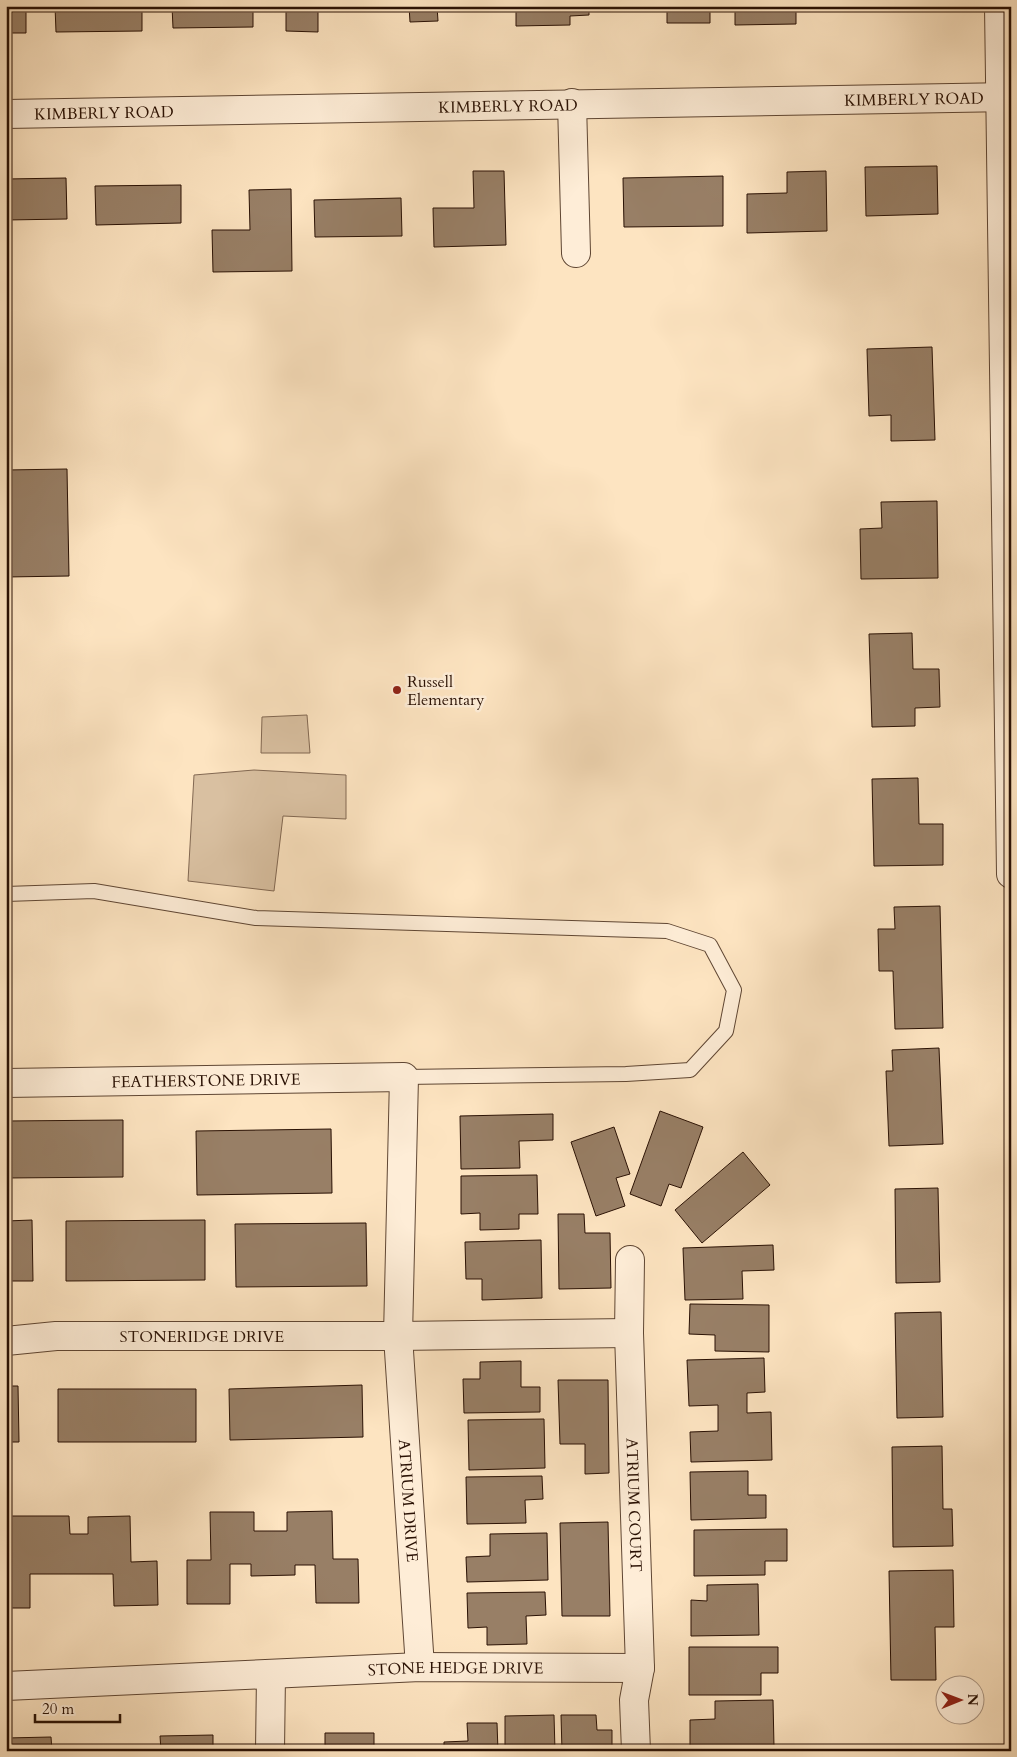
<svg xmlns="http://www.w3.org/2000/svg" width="1017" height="1757" viewBox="0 0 1017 1757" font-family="Cardo,serif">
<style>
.green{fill:#d9c0a1;stroke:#826852}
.building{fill:#987f66;stroke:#2a1104}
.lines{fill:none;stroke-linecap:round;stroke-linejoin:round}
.service-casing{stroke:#5f4633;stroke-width:16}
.minor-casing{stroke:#5f4633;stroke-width:30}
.service{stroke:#feedd7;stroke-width:14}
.minor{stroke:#feedd7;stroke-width:28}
.poi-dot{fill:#8f2418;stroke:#feedd7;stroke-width:2}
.labels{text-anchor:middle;stroke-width:5;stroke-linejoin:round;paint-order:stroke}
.street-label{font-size:16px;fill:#2a1104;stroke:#feedd7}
.poi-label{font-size:16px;fill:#2a1104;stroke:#feedd7;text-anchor:start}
</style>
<rect width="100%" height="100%" fill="#fde4c1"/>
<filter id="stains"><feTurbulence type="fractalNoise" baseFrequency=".004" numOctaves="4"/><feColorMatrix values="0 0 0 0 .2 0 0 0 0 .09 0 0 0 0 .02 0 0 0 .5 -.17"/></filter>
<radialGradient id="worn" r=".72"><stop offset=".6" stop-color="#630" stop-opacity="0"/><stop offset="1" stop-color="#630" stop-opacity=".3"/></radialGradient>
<!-- green -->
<path class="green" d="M307,715L310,753H261L262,717Z
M254,770L346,775V819L283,816L274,891L188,881L194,775Z"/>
<!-- building -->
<path class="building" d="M6,6H26V33H6Z
M55,6H142V31L56,32Z
M172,6H253V27L173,28Z
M286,6H318V32L286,31Z
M409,6H437L438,21L410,22Z
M516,6H589V15L570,16V25L516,26Z
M667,6H710V23H667Z
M735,6H796V24L735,25Z
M937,166L938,214L866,216L865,167Z
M473,171H504L506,245L434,247L433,208H474Z
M826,171L827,231L747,233V194L787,193V172Z
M723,176V226L624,227L623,178Z
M66,178L67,219L6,220V179Z
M181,185V223L96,225L95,186Z
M291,189L292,271L213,272L212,230H250L249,190Z
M401,198L402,236L315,237L314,200Z
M932,347L935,440L891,441V415L869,416L867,349Z
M67,469L69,576L6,577V470Z
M937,501L938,578L861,579L860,529L882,528L881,502Z
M912,633L913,669H939L940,707L915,708V726L872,727L869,634Z
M918,778L919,824H943V865L874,866L872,779Z
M940,906L943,1028L895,1029L893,971H879L878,929H895L894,907Z
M939,1048L943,1144L889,1146L886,1071H893L892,1050Z
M660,1111L703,1127L681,1188L669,1184L661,1206L630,1194Z
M553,1114V1140L519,1141L520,1168L461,1169L460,1116Z
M123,1120V1177L6,1178V1121Z
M614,1127L630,1174L616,1178L625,1206L596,1216L571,1142Z
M331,1129L332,1193L197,1195L196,1131Z
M743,1152L770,1185L702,1243L675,1210Z
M537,1175L538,1214H519V1229L480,1230V1213L461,1214V1176Z
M938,1188L940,1282L896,1283L895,1189Z
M558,1214H584L585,1233H610L611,1288L559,1289Z
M32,1220L33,1281H6V1221Z
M205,1220V1280L66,1281V1221Z
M366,1223L367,1286L236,1287L235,1224Z
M541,1240L542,1298L482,1300V1279H466L465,1242Z
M773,1245L774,1270L742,1271L743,1299L685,1300L683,1248Z
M690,1304L769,1305V1352L715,1351V1335L689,1334Z
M941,1312L943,1417L897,1418L895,1313Z
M764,1358L765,1392L747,1393V1413L771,1412L772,1460L691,1462L690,1432L718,1431V1405L689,1406L687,1360Z
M521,1361V1387H540V1412L464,1413L463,1379H480V1362Z
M558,1380H608L609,1473L585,1474V1444H560Z
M362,1385L363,1437L230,1440L229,1389Z
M6,1386H18L19,1442H6Z
M58,1389H196V1442H58Z
M544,1419L545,1468L469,1470L468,1420Z
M942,1446L943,1509H952L953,1546L893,1547L892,1447Z
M748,1471V1495H766V1518L691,1520L690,1472Z
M542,1476L543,1499L525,1500L526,1523L467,1524L466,1477Z
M332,1511L333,1559H358L359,1603H316L315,1565H295V1575L251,1576V1564H230V1604H187V1560H211L210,1512H254V1531H287V1512Z
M11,1516H69L70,1534H88V1517L130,1516L131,1562L157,1561L158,1605L114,1606L113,1574H30V1608H6V1563H11Z
M608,1522L610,1616H562L560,1523Z
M787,1529V1561H765V1575L694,1576V1530Z
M547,1533L548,1580L467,1582L466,1557L490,1556V1534Z
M953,1570L954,1627H935L936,1680H891L889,1571Z
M758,1584L759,1635L691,1636V1600L707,1601V1585Z
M545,1592L546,1615L526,1616L527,1644L487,1645V1627L468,1628L467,1593Z
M689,1647H778V1673H761V1695H689Z
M773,1700L774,1747L690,1748V1720L715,1719V1701Z
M554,1715L555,1751H505V1716Z
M561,1715H596L597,1730H612V1751H562Z
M467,1723H497L498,1751H444V1742L468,1741Z
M325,1733H374V1751H325Z
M213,1735V1751H161L160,1736Z
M51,1737L52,1751H6V1738Z"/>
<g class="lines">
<defs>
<path id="service" d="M6,894L94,891L256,918L667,931L710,945L734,990L726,1031L690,1070L626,1074L404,1077"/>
<g id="minor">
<path d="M999,6L1011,874"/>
<path d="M572,103L576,253"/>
<path id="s1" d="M6,114L1011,97"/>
<path id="s2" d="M6,1083L404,1077L398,1336L420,1667"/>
<path id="s3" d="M630,1260L629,1333L640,1668L634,1700L636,1751"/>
<path id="s4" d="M6,1341L56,1336H398L629,1333"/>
<path id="s5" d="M6,1686L420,1667L640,1668"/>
<path d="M270,1751L271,1674"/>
</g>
</defs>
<!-- service casing -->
<use href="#service" class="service-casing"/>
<!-- minor casing -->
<use href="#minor" class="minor-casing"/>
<!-- service -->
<use href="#service" class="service"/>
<!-- minor -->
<use href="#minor" class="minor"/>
</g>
<!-- markers -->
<circle class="poi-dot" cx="397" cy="690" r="5"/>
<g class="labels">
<!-- street labels -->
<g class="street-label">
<text dy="6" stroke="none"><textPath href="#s1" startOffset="908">KIMBERLY ROAD</textPath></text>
<text dy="6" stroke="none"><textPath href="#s1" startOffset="502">KIMBERLY ROAD</textPath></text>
<text dy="6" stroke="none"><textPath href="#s1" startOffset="98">KIMBERLY ROAD</textPath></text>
<text dy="6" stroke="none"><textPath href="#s2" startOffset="200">FEATHERSTONE DRIVE</textPath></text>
<text dy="6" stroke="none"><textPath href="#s4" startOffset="196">STONERIDGE DRIVE</textPath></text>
<text dy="6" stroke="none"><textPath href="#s2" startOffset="822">ATRIUM DRIVE</textPath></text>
<text dy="6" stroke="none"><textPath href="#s3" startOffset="245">ATRIUM COURT</textPath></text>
<text dy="6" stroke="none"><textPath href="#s5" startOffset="450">STONE HEDGE DRIVE</textPath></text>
</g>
<!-- poi labels -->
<g class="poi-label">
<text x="407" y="687">Russell<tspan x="407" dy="18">Elementary</tspan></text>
</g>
</g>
<!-- margin -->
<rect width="1017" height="1757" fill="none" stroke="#fde4c1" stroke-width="25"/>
<rect x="8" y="8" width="1002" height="1742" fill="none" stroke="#2a1104" stroke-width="2.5"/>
<rect x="12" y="12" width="992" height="1732" fill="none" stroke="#2a1104"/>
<!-- north arrow -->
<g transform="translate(960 1700) rotate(89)"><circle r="24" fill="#feedd7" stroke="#a99583"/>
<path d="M0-4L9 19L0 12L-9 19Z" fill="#8f2418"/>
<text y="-8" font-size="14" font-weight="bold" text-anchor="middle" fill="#2a1104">N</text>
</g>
<!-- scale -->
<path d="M35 1714v8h85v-8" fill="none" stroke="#2a1104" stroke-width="2.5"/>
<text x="42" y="1714" font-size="15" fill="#2a1104" stroke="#feedd7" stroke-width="4" paint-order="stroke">20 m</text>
<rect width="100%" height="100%" filter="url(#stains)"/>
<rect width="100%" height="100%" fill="url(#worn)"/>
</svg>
